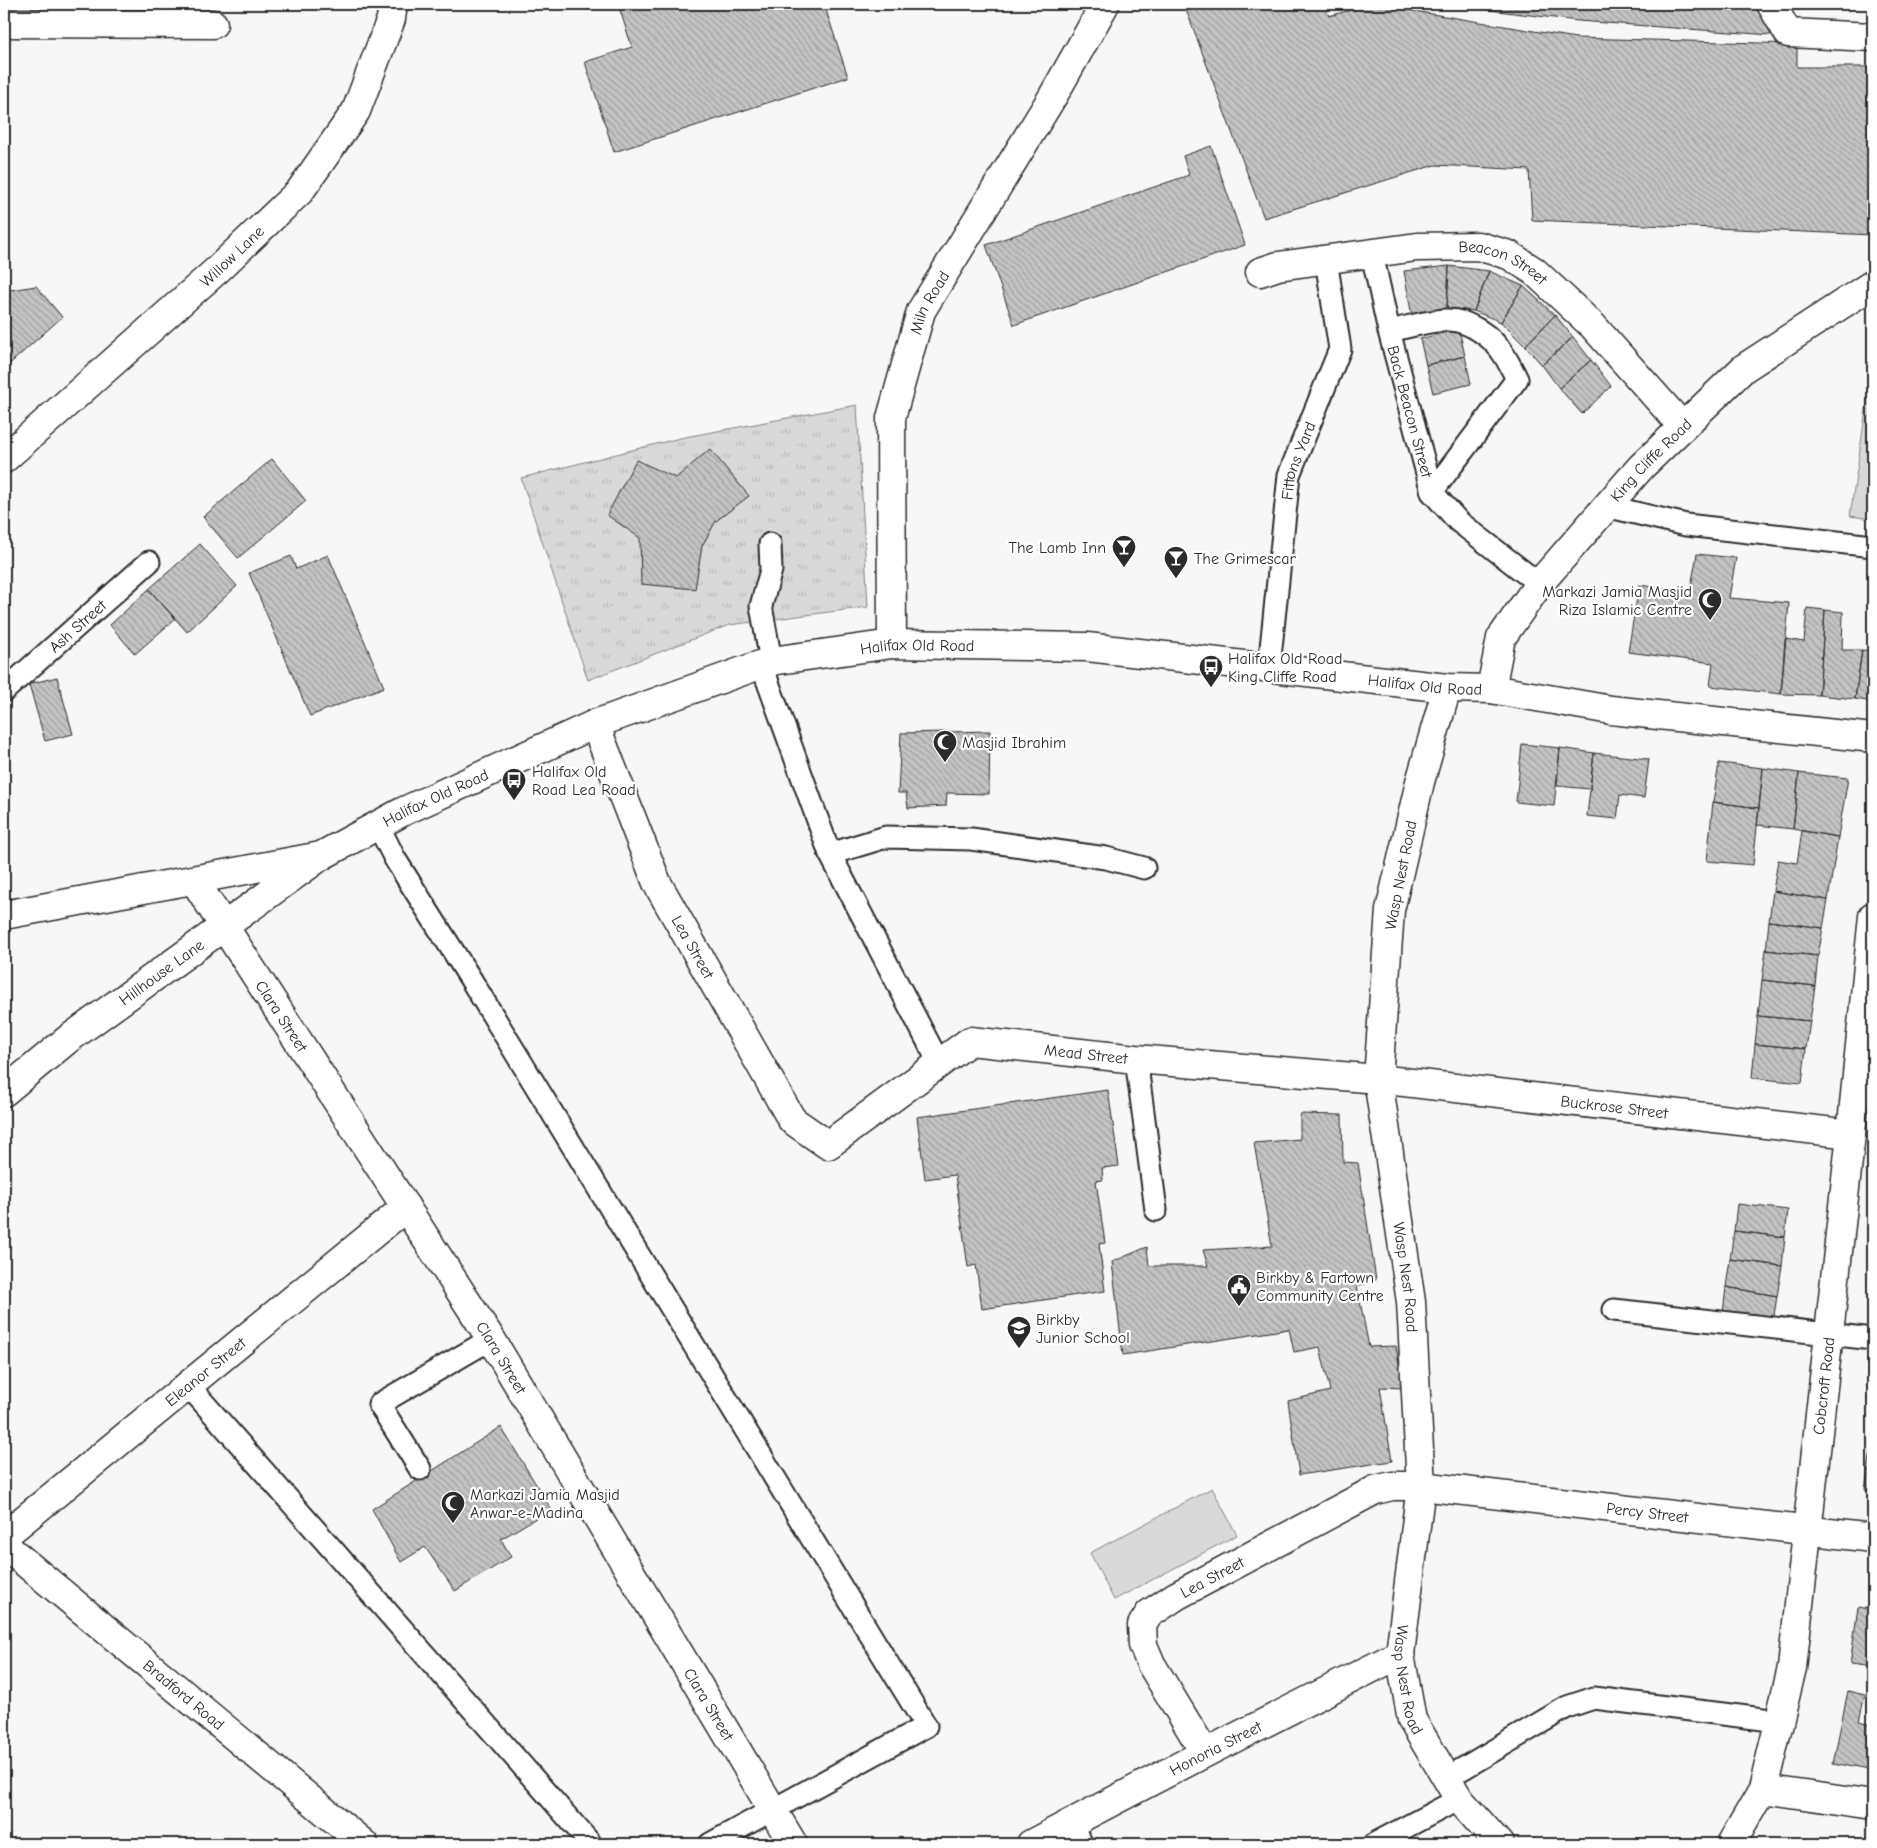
<svg xmlns="http://www.w3.org/2000/svg" width="1877" height="1848" viewBox="0 0 1877 1848" font-family="'Comic Neue',sans-serif">
<style>
.grass{fill:url(#grass-tufts);stroke:#828282}
.pitch{fill:#d9d9d9;stroke:#828282}
.building{fill:url(#building-back-hatch);stroke:#2b2b2b}
.lines{fill:none;stroke-linecap:round;stroke-linejoin:round}
.service-casing{stroke:#2b2b2b;stroke-width:25}
.minor-casing{stroke:#2b2b2b;stroke-width:31}
.tertiary-casing{stroke:#2b2b2b;stroke-width:31}
.primary-casing{stroke:#2b2b2b;stroke-width:31}
.service{stroke:#fff;stroke-width:21}
.minor{stroke:#fff;stroke-width:28}
.tertiary{stroke:#fff;stroke-width:28}
.primary{stroke:#fff;stroke-width:28}
.labels{text-anchor:middle;stroke-width:4.5;stroke-linejoin:round;paint-order:stroke}
.street-label{font-size:16px;fill:#2b2b2b;stroke:#fff}
.poi-label{font-size:16px;fill:#2b2b2b;stroke:#fff;text-anchor:start}
</style>
<defs>
<pattern id="grass-tufts" width="24" height="20" patternUnits="userSpaceOnUse" patternTransform="scale(1.25)"><rect width="24" height="20" fill="#d9d9d9"/><path d="M3 7l-1-3M5 7V3M7 7l1-3M15 17l-1-3M17 17v-4M19 17l1-3" fill="none" stroke="#bababa"/></pattern>
<pattern id="building-back-hatch" width="6" height="6" patternUnits="userSpaceOnUse" patternTransform="scale(1.25)"><rect width="6" height="6" fill="#c4c4c4"/><path d="M-1 5l2 2M0 0l6 6M5-1l2 2" fill="none" stroke="#9f9f9f"/></pattern>
</defs>
<rect width="100%" height="100%" fill="#f7f7f7"/>
<filter id="ink" filterUnits="userSpaceOnUse"><feTurbulence type="fractalNoise" baseFrequency=".02" numOctaves="2"/><feDisplacementMap in="SourceGraphic" scale="10" xChannelSelector="R" yChannelSelector="G"/><feConvolveMatrix kernelMatrix="1 2 1 2 8 2 1 2 1" color-interpolation-filters="sRGB"/></filter>
<g filter="url(#ink)">
<!-- grass -->
<path class="grass" d="M857,405L868,607L729,625L588,680L521,478L680,438Z"/>
<!-- pitch -->
<path class="pitch" d="M1873,363V519L1850,516Z
M1212,1488L1237,1535L1114,1600L1090,1553Z"/>
<!-- building -->
<path class="building" d="M618,4H824L848,77L614,152L585,62L632,47Z
M1184,4H1324L1329,16L1372,4L1576,38L1797,44V67H1873V235L1532,220L1529,170L1435,165L1264,218Z
M1442,4H1758L1771,35L1578,21Z
M1211,146L1245,245L1014,325L986,245L1189,175L1183,156Z
M1449,266L1447,308L1412,317L1404,271Z
M1449,266L1489,271L1474,311L1447,308Z
M1489,271L1523,286L1501,322L1474,311Z
M36,286L62,317L4,369V291Z
M1523,286L1555,315L1525,346L1501,322Z
M1555,315L1573,337L1542,365L1525,346Z
M1459,329L1465,356L1426,365L1420,339Z
M1573,337L1591,360L1559,388L1542,365Z
M1465,356L1471,384L1433,393L1426,365Z
M1591,360L1611,386L1582,414L1559,388Z
M710,449L749,496L716,521L702,546L695,589L641,584L640,538L607,515L636,460L676,478Z
M272,459L306,501L238,558L203,517Z
M200,544L237,586L187,632L149,589Z
M1697,554L1736,558L1729,598L1789,603L1781,694L1710,686L1713,663L1628,652L1639,585L1690,592Z
M328,555L384,687L310,716L249,573L291,556L296,569Z
M149,589L175,619L135,654L110,625Z
M1807,608L1825,610L1819,695L1781,694L1785,639L1804,642Z
M1825,610L1843,612L1842,650H1862L1855,699L1819,695Z
M1862,650L1873,651V702L1855,699Z
M57,677L73,734L45,741L29,684Z
M990,731L989,794L947,793L946,806L908,808L906,793H898L901,733Z
M1522,744L1560,748L1554,806L1516,802Z
M1560,748L1594,753L1590,789L1557,786Z
M1594,753L1649,759L1644,798L1620,795L1617,819L1587,816Z
M1719,763L1763,768L1759,808L1713,802Z
M1763,768L1799,773L1793,829L1757,825Z
M1799,773L1848,778L1838,837L1793,829Z
M1713,802L1759,808L1753,865L1707,861Z
M1802,831L1838,837L1828,900L1773,891L1778,860L1797,863Z
M1773,891L1828,900L1823,928L1769,921Z
M1769,921L1823,928L1818,956L1766,950Z
M1766,950L1818,956L1815,986L1762,980Z
M1762,980L1815,986L1810,1021L1758,1016Z
M1758,1016L1810,1021L1806,1049L1755,1044Z
M1755,1044L1806,1049L1802,1083L1752,1078Z
M1108,1090L1119,1166L1102,1168L1103,1180L1096,1181L1105,1243L1099,1244L1105,1291L982,1309L976,1265L968,1267L955,1175L925,1179L917,1117Z
M1300,1114L1342,1115L1343,1162L1358,1163L1376,1280L1357,1286L1369,1347L1396,1346L1403,1388L1380,1387L1392,1461L1299,1475L1288,1401L1330,1391L1320,1347L1294,1352L1289,1329L1123,1355L1112,1262L1147,1247L1149,1266H1208L1203,1250L1272,1246L1254,1143L1300,1139Z
M1737,1204L1788,1210L1785,1237L1734,1231Z
M1734,1231L1785,1237L1782,1266L1730,1259Z
M1730,1259L1782,1266L1777,1296L1726,1287Z
M1726,1287L1777,1296L1773,1322L1723,1314Z
M501,1427L551,1509L501,1539L511,1557L455,1591L425,1547L401,1562L372,1509Z
M1873,1437V1491L1865,1490Z
M1858,1607L1873,1610V1667L1850,1664Z
M1848,1691L1865,1695L1859,1721L1873,1724V1749L1869,1770L1833,1763Z
M1873,1749V1771L1869,1770Z"/>
<g class="lines">
<defs>
<g id="service">
<path id="s1" d="M1372,254L1389,331L1432,492L1458,521L1539,584"/>
<path d="M1389,331C1408,327 1428,321 1446,320C1468,319 1493,337 1504,355C1509,363 1513,371 1517,379L1432,492"/>
<path d="M1606,506L1686,525L1873,546"/>
<path d="M770,544L771,570L761,606L771,661"/>
<path d="M761,663L830,854L939,1063"/>
<path id="s2" d="M1269,667L1289,475L1340,349L1326,260"/>
<path id="s3" d="M4,691L149,562"/>
<path d="M378,825L395,859L470,978L926,1726L710,1844"/>
<path d="M830,854L886,837L971,839L1106,858L1144,868"/>
<path d="M1136,1059L1156,1210"/>
<path d="M1614,1310L1873,1339"/>
<path d="M188,1385L591,1844"/>
<path d="M420,1469L379,1404L491,1339"/>
<path d="M1447,1778L1567,1707L1594,1698L1779,1721"/>
<path d="M1070,1823L1082,1844"/>
<path d="M1374,1844L1459,1799"/>
</g>
<g id="minor">
<path d="M1771,4L1788,33L1873,37"/>
<path d="M4,23L213,24"/>
<path id="s4" d="M1260,272L1278,266L1417,247L1478,246L1509,255L1534,271L1593,326L1683,427"/>
<path id="s5" d="M4,459L216,271L300,191L356,111L391,19L393,4"/>
<path id="s6" d="M892,644L891,418L921,311L1053,96L1105,4"/>
<path id="s7" d="M1447,688L1420,782L1390,910L1378,1079L1411,1302L1421,1486L1400,1654L1412,1720L1459,1799L1499,1844"/>
<path id="s8" d="M1491,689L1501,638L1539,584L1641,467L1744,368L1873,284"/>
<path id="s9" d="M595,724L657,883L792,1120L828,1145L970,1041L1136,1059L1378,1079L1851,1134"/>
<path id="s10" d="M194,880L491,1339L793,1844"/>
<path id="s11" d="M4,1092L67,1040L321,856"/>
<path id="s12" d="M4,1536L406,1207"/>
<path id="s13" d="M1205,1753L1151,1664L1143,1645L1142,1625L1149,1614L1176,1596L1375,1490L1392,1486H1421L1873,1538"/>
<path d="M1763,1789L1873,1805"/>
<path id="s14" d="M1031,1844L1205,1753L1400,1654"/>
<path id="s15" d="M1731,1844L1763,1789L1792,1668L1851,1134L1873,916"/>
</g>
<g id="tertiary">
<path id="s16" d="M4,915L321,856L404,811L595,724L771,661L892,644L1087,647L1447,688L1491,689L1611,710L1873,738"/>
</g>
<g id="primary">
<path id="s17" d="M4,1545L364,1844"/>
</g>
</defs>
<!-- service casing -->
<use href="#service" class="service-casing"/>
<!-- minor casing -->
<use href="#minor" class="minor-casing"/>
<!-- tertiary casing -->
<use href="#tertiary" class="tertiary-casing"/>
<!-- primary casing -->
<use href="#primary" class="primary-casing"/>
<!-- service -->
<use href="#service" class="service"/>
<!-- minor -->
<use href="#minor" class="minor"/>
<!-- tertiary -->
<use href="#tertiary" class="tertiary"/>
<!-- primary -->
<use href="#primary" class="primary"/>
</g>
</g>
<!-- icons -->
<defs>
<symbol id="bar-pin" viewBox="-11 -11 22 30"><path d="M0 17L-7.5 6A9.5 9.5 0 1 1 7.5 6Z" fill="#2b2b2b" stroke="#fff"/><path d="M-6-5H6L.8 .8V4.5H3.5V6h-7V4.5H-.8V.8Z" fill="#fff"/></symbol>
<symbol id="mosque-pin" viewBox="-11 -11 22 30"><path d="M0 17L-7.5 6A9.5 9.5 0 1 1 7.5 6Z" fill="#2b2b2b" stroke="#fff"/><path d="M3.5-4.9A6 6 0 1 0 3.5 4.9A5 5 0 1 1 3.5-4.9Z" fill="#fff"/></symbol>
<symbol id="bus-pin" viewBox="-11 -11 22 30"><path d="M0 17L-7.5 6A9.5 9.5 0 1 1 7.5 6Z" fill="#2b2b2b" stroke="#fff"/><path d="M-5-6H5V4H4V6H2V4H-2V6H-4V4H-5ZM-3.5-4V0h7V-4ZM-3.5 1.2v1.5H-2V1.2ZM2 1.2v1.5H3.5V1.2Z" fill="#fff"/></symbol>
<symbol id="civic-pin" viewBox="-11 -11 22 30"><path d="M0 17L-7.5 6A9.5 9.5 0 1 1 7.5 6Z" fill="#2b2b2b" stroke="#fff"/><path d="M-.6-6.5H3V-4.5H.6V-3L4-1V1h2V6H-6V1h2V-1L-.6-3ZM-1.2 2.5V6h2.4V2.5Z" fill="#fff"/></symbol>
<symbol id="school-pin" viewBox="-11 -11 22 30"><path d="M0 17L-7.5 6A9.5 9.5 0 1 1 7.5 6Z" fill="#2b2b2b" stroke="#fff"/><path d="M0-5L7-2L0 1L-7-2ZM-4 1L0 2.5L4 1V4Q0 6-4 4Z" fill="#fff"/></symbol>
</defs>
<g fill-rule="evenodd">
<use href="#bar-pin" x="1110" y="533" width="28" height="38"/>
<use href="#bar-pin" x="1162" y="544" width="28" height="38"/>
<use href="#mosque-pin" x="1696" y="586" width="28" height="38"/>
<use href="#bus-pin" x="1197" y="653" width="28" height="38"/>
<use href="#mosque-pin" x="931" y="728" width="28" height="38"/>
<use href="#bus-pin" x="500" y="766" width="28" height="38"/>
<use href="#civic-pin" x="1225" y="1272" width="28" height="38"/>
<use href="#school-pin" x="1005" y="1314" width="28" height="38"/>
<use href="#mosque-pin" x="439" y="1489" width="28" height="38"/>
</g>
<g class="labels">
<!-- street labels -->
<g class="street-label">
<text dy="6" stroke="none"><textPath href="#s5" startOffset="305">Willow Lane</textPath></text>
<text dy="6" stroke="none"><textPath href="#s4" startOffset="249">Beacon Street</textPath></text>
<text dy="6" stroke="none"><textPath href="#s6" startOffset="348">Miln Road</textPath></text>
<text dy="6" stroke="none"><textPath href="#s1" startOffset="162">Back Beacon Street</textPath></text>
<text dy="6" stroke="none"><textPath href="#s8" startOffset="285">King Cliffe Road</textPath></text>
<text dy="6" stroke="none"><textPath href="#s2" startOffset="209">Fittons Yard</textPath></text>
<text dy="6" stroke="none"><textPath href="#s3" startOffset="98">Ash Street</textPath></text>
<text dy="6" stroke="none"><textPath href="#s16" startOffset="961">Halifax Old Road</textPath></text>
<text dy="6" stroke="none"><textPath href="#s16" startOffset="1471">Halifax Old Road</textPath></text>
<text dy="6" stroke="none"><textPath href="#s16" startOffset="451">Halifax Old Road</textPath></text>
<text transform="translate(1400 875) rotate(-79)" y="6">Wasp Nest Road</text>
<text dy="6" stroke="none"><textPath href="#s9" startOffset="244">Lea Street</textPath></text>
<text dy="6" stroke="none"><textPath href="#s11" startOffset="198">Hillhouse Lane</textPath></text>
<text dy="6" stroke="none"><textPath href="#s10" startOffset="162">Clara Street</textPath></text>
<text dy="6" stroke="none"><textPath href="#s9" startOffset="780">Mead Street</textPath></text>
<text dy="6" stroke="none"><textPath href="#s9" startOffset="1311">Buckrose Street</textPath></text>
<text dy="6" stroke="none"><textPath href="#s7" startOffset="599">Wasp Nest Road</textPath></text>
<text dy="6" stroke="none"><textPath href="#s10" startOffset="568">Clara Street</textPath></text>
<text dy="6" stroke="none"><textPath href="#s12" startOffset="260">Eleanor Street</textPath></text>
<text dy="6" stroke="none"><textPath href="#s15" startOffset="472">Cobcroft Road</textPath></text>
<text dy="6" stroke="none"><textPath href="#s13" startOffset="690">Percy Street</textPath></text>
<text dy="6" stroke="none"><textPath href="#s13" startOffset="231">Lea Street</textPath></text>
<text dy="6" stroke="none"><textPath href="#s7" startOffset="1004">Wasp Nest Road</textPath></text>
<text dy="6" stroke="none"><textPath href="#s17" startOffset="234">Bradford Road</textPath></text>
<text dy="6" stroke="none"><textPath href="#s10" startOffset="972">Clara Street</textPath></text>
<text dy="6" stroke="none"><textPath href="#s14" startOffset="208">Honoria Street</textPath></text>
</g>
<!-- poi labels -->
<g class="poi-label">
<text x="1106" y="553" text-anchor="end">The Lamb Inn</text>
<text x="1194" y="564">The Grimescar</text>
<text x="1692" y="597" text-anchor="end">Markazi Jamia Masjid<tspan x="1692" dy="18">Riza Islamic Centre</tspan></text>
<text x="1228" y="664">Halifax Old Road<tspan x="1228" dy="18">King Cliffe Road</tspan></text>
<text x="962" y="748">Masjid Ibrahim</text>
<text x="532" y="777">Halifax Old<tspan x="532" dy="18">Road Lea Road</tspan></text>
<text x="1256" y="1283">Birkby &amp; Fartown<tspan x="1256" dy="18">Community Centre</tspan></text>
<text x="1036" y="1325">Birkby<tspan x="1036" dy="18">Junior School</tspan></text>
<text x="470" y="1500">Markazi Jamia Masjid<tspan x="470" dy="18">Anwar-e-Madina</tspan></text>
</g>
</g>
<!-- margin -->
<rect width="1877" height="1848" fill="none" stroke="#fff" stroke-width="20"/>
<rect x="10" y="10" width="1857" height="1828" fill="none" stroke="#2b2b2b" stroke-width="2" filter="url(#ink)"/>
</svg>
